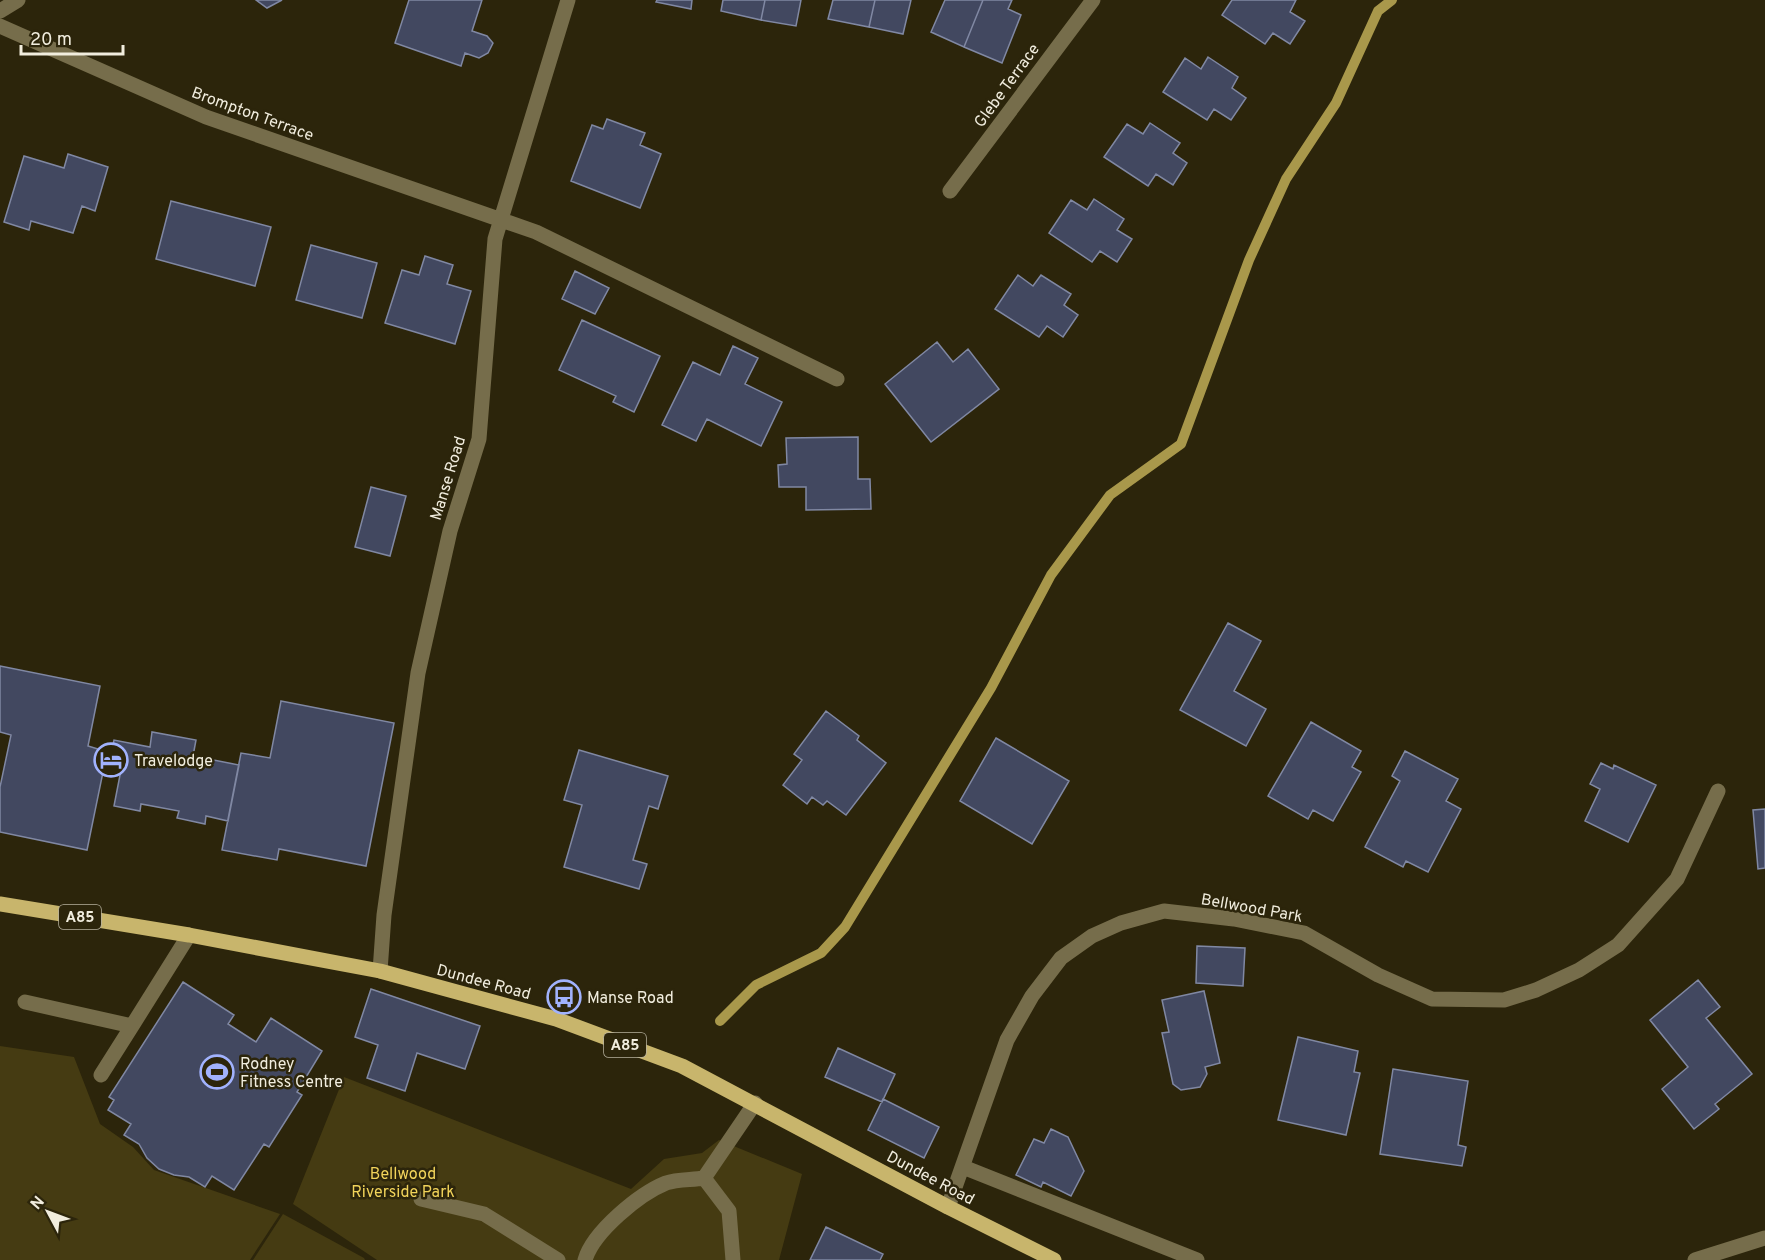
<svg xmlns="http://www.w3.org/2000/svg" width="1765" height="1260" viewBox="0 0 1765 1260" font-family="Overpass,sans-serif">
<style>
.green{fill:#453b12}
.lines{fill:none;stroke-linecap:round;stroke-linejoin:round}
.stream{stroke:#a9984b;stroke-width:10}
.building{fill:#424860;stroke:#8088a3;stroke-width:1.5}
.minor{stroke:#766d4b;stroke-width:15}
.major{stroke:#c8b56c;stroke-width:15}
.labels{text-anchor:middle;stroke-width:5;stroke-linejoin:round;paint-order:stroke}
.shield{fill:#2c250b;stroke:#b6b19f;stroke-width:1.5}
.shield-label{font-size:15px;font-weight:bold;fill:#f1edde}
.street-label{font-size:16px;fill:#f1edde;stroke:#2c250b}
.poi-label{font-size:16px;fill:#f1edde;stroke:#2c250b;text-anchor:start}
.park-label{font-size:16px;fill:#f1d35a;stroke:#2c250b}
</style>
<rect width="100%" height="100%" fill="#2c250b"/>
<!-- green -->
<path class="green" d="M0,1046L74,1057L100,1124L133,1147L154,1170L280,1214L250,1260H0Z
M344,1077L631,1189L664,1159L702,1153L719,1140L802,1174L779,1260H377L293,1204Z
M283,1214L364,1258L365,1260H253Z"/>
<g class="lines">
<!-- stream -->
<path class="stream" d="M720,1021L756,985L821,953L845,927L991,688L1051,575L1110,495L1181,444L1249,260L1286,179L1336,103L1378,11L1392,0"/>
</g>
<!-- building -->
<path class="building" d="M256,0H282L267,8Z
M409,0H482L472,31L487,36L493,43L488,53L479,58L465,53L461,66L395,43Z
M657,0H692L691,9L656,2Z
M723,0H765L761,20L721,11Z
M765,0H801L796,26L761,20Z
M833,0H875L869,27L828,19Z
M875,0H911L903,34L869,27Z
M945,0H983L964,47L931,32Z
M983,0H1012L1008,9L1021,15L1002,63L964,47Z
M1232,0H1296L1290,12L1305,21L1290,44L1273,33L1265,44L1222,15Z
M1208,57L1238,77L1232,88L1246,98L1231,120L1214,109L1207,120L1163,92L1185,58L1201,69Z
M607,119L645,133L640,145L661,154L640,208L571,181L592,125L603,129Z
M1150,123L1180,143L1173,153L1187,163L1173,185L1156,174L1148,186L1104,157L1127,124L1143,134Z
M68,154L108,167L95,211L82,206L73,233L31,221L29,230L4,222L24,156L64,168Z
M1094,199L1124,219L1117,230L1132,239L1117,262L1100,251L1092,262L1049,233L1071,200L1087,210Z
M171,201L271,227L255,286L156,259Z
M311,245L377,263L362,318L296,300Z
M425,256L453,265L447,284L471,291L455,344L385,323L402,270L419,275Z
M575,271L609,288L595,314L562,299Z
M1018,275L1033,286L1041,275L1071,294L1064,305L1078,315L1063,337L1047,326L1039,337L995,309Z
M582,320L660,356L634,412L613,402L616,396L559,370Z
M937,342L953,362L968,349L999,389L931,442L885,384Z
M733,346L758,358L745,384L782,402L761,446L707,419L696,441L662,425L693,362L720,375Z
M858,437V479H870L871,509L806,510V487H779L778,465L787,464L786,438Z
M371,487L406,496L390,556L355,547Z
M1228,623L1261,641L1234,691L1266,709L1246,746L1180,710Z
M0,666L100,686L88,746L111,753L114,740L150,747L152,732L196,740L193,756L239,765L228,821L206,816L205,824L177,818L179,811L141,804L140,811L114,806L121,770L104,767L87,850L0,832V787L11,735L0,732Z
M281,701L394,723L366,866L279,849L277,860L222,850L241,753L270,758Z
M826,711L859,736L857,740L886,763L846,815L827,801L823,805L812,797L807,804L783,785L802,760L794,754Z
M1311,722L1361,751L1352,767L1361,772L1333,821L1313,810L1308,819L1268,796Z
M996,738L1069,781L1032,844L960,801Z
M579,750L668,776L658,809L649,806L633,860L647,864L639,889L564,867L582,805L564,800Z
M1405,751L1458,779L1446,801L1461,809L1428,872L1406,861L1403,867L1365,847L1400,781L1392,776Z
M1601,763L1613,769L1614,765L1656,785L1628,842L1585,821L1600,789L1590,784Z
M1765,809V868L1758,869L1753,810Z
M1197,946L1245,948L1243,986L1196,983Z
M1698,980L1720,1007L1706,1018L1752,1074L1715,1104L1719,1109L1694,1129L1662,1089L1688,1067L1650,1020Z
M183,982L234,1015L228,1024L256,1042L271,1018L322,1051L297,1092L302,1095L269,1147L264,1144L234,1190L212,1176L205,1187L189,1177L174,1175L159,1169L147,1158L139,1144L124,1135L131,1124L108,1110L114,1100L109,1097Z
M371,989L480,1026L465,1069L417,1053L405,1091L367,1078L378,1045L355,1037Z
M1204,991L1220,1063L1205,1067L1207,1074L1200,1087L1181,1090L1173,1084L1162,1033L1169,1032L1162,1000Z
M1298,1037L1358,1051L1354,1072L1360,1073L1346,1135L1278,1120Z
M838,1048L895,1074L882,1102L825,1077Z
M1393,1069L1468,1081L1458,1145L1466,1147L1462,1166L1380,1154Z
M883,1099L939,1127L924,1158L868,1130Z
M1051,1129L1068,1137L1084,1171L1071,1196L1043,1182L1041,1187L1016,1175L1034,1139L1044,1143Z
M826,1227L883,1254L880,1260H810Z"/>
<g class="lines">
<!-- minor -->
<path class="minor" d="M0,11L18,0
M0,26L206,117L536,232L837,379
M950,191L1093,0
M380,971L384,915L418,673L450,531L479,439L495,239L568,0
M25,1002L132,1026L189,935
M101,1075L132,1026
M963,1167L1197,1260
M704,1178L729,1211L733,1260
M421,1199L484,1214L558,1260
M948,1207L1007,1040L1032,996L1061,958L1092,936L1121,923L1164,911L1234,919L1304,933L1378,975L1432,999L1504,1000L1536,990L1579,970L1618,945L1677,879L1718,791
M585,1260C593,1232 639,1194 666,1183C677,1179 692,1180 704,1178L755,1103
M1695,1260L1765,1238"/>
<!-- major -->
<path class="major" d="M0,904L189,935L380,971L556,1019L682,1066L948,1207L1054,1260"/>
</g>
<!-- icons -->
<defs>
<symbol id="hotel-ring" viewBox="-11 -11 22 22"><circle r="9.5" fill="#2c250b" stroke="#a1b2fd" stroke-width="1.5"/><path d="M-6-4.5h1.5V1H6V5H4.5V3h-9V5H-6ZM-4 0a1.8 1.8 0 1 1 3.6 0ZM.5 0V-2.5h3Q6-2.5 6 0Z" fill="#a1b2fd"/></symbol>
<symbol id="bus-ring" viewBox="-11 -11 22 22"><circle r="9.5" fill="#2c250b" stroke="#a1b2fd" stroke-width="1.5"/><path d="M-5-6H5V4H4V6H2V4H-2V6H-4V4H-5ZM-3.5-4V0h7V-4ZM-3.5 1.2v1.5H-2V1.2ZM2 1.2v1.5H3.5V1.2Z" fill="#a1b2fd"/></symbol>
<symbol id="stadium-ring" viewBox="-11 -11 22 22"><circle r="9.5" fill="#2c250b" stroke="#a1b2fd" stroke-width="1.5"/><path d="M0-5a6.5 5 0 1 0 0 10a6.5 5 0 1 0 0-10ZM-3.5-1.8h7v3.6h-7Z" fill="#a1b2fd"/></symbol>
</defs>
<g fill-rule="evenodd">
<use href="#hotel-ring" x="92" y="741" width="38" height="38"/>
<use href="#bus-ring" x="545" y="978" width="38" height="38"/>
<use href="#stadium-ring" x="198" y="1053" width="38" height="38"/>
</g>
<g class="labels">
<!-- shield labels -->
<g class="shield">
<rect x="59" y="905" width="42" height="24" rx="4.5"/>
<rect x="604" y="1033" width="42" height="24" rx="4.5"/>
</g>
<g class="shield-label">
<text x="80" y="922">A85</text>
<text x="625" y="1050">A85</text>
</g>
<!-- street labels -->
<g class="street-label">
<text transform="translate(1006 85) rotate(-54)" y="6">Glebe Terrace</text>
<text transform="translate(253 113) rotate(20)" y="6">Brompton Terrace</text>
<text transform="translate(447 478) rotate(-73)" y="6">Manse Road</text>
<text transform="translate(1252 907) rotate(10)" y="6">Bellwood Park</text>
<text transform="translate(484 981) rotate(15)" y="6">Dundee Road</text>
<text transform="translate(931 1177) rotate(28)" y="6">Dundee Road</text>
</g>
<!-- poi labels -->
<g class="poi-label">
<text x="134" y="766">Travelodge</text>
<text x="587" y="1003">Manse Road</text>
<text x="240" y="1069">Rodney<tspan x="240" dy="18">Fitness Centre</tspan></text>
</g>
<!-- park labels -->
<g class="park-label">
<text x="403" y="1179">Bellwood<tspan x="403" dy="18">Riverside Park</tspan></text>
</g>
</g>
<!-- north arrow -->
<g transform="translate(48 1212) rotate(311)" stroke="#2c250b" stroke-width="4.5" paint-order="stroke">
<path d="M0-4.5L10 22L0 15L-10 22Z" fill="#f1edde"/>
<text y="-9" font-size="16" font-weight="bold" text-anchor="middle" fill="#f1edde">N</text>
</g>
<!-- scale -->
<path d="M21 45v9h102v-9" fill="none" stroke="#f1edde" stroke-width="3"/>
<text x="30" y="45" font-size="18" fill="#f1edde" stroke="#2c250b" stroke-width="4.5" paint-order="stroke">20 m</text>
</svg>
